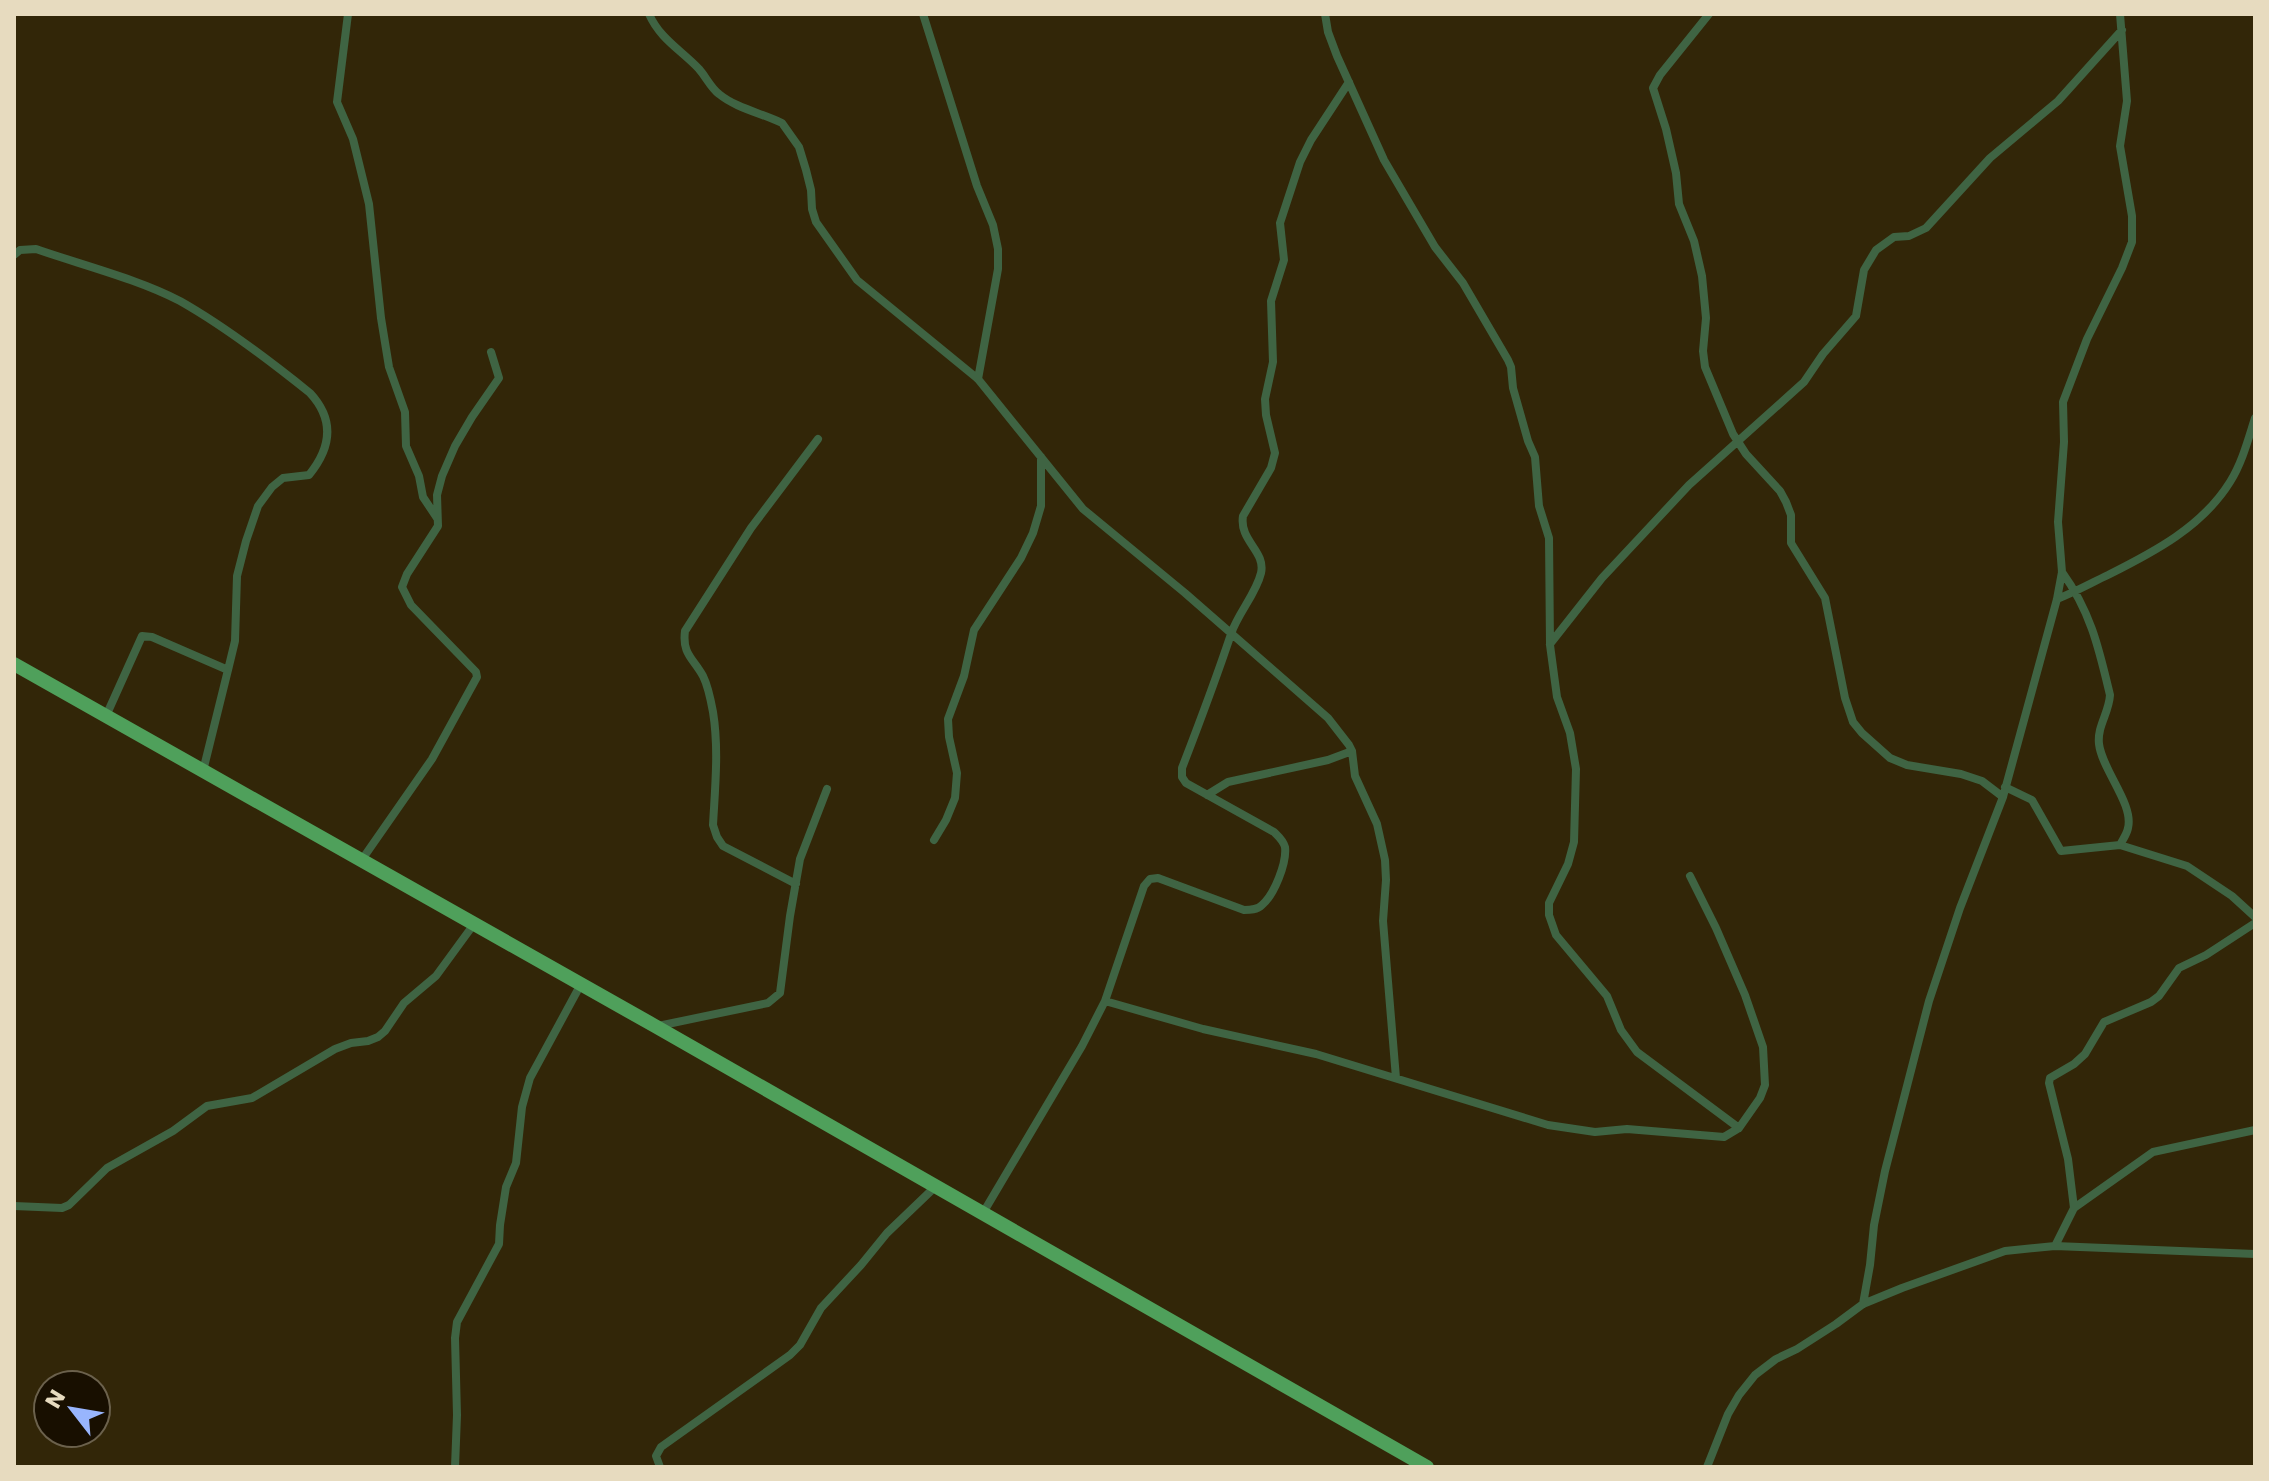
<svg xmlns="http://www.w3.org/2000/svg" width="2269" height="1481" viewBox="0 0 2269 1481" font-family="Poppins,sans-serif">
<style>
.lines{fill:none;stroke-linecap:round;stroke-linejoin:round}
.street{stroke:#3f6443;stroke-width:8}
.primary{stroke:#4fa05b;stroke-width:14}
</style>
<rect width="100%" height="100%" fill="#322608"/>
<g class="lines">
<!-- street -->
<path class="street" d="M348,14L337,102L353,139L369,204L381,318L389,367L405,412L406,446L419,476L423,497L437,518
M649,14C660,39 681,50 699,69C706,77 711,88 719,94C736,108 761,113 782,123L799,147L806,170L811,190L812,209L816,222L857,280L978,379L1083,509L1185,593L1328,718L1349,745L1352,751L1355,776L1377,824L1385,860L1386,880L1383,921L1396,1078
M923,14L977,186L993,225L998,249V269L978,379
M1325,14L1328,32L1337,56L1384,160L1435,247L1463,283L1508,360L1511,367L1513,388L1528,441L1535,457L1539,506L1549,538L1550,645L1557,697L1570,733L1576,769L1574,842L1568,864L1549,903V915L1556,935L1607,996L1621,1030L1637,1052L1739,1128
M1709,14L1660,75L1653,88L1666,129L1676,173L1679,204L1694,241L1702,276L1706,318L1703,351L1705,367L1733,434L1746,454L1780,491L1786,502L1791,515V543L1825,598L1845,698L1853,722L1862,733L1890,758L1907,765L1961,774L1982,781L2003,797
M14,255L20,250L36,249C82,265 138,279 180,301C226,327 269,360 310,393C335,420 331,448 309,475L283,478L272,487L258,506L246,541L237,576L235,641L228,670L152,637L142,636L106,716
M2062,572C2091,612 2099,649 2110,695C2109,713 2097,726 2099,744C2102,770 2134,804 2128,828C2127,834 2123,839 2120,845
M2057,599C2075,592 2091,583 2108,575C2154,552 2202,527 2230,482C2242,463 2248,440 2255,418
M1550,644L1602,578L1689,485L1804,382L1823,354L1856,316L1864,270L1876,250L1894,237L1909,236L1926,228L1990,158L2058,101L2122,30
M203,771L228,670
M2005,787L2032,800L2061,851L2120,845L2187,866L2232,896L2255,917
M1207,795L1228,782L1328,760L1352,751
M934,840L946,820L955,798L957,773L949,737L948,719L964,676L974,630L1021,558L1033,533L1041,506V457
M361,861L432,759L477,677L476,672L411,605L402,587L407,574L438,526L437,495L442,476L455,446L472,417L499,378L491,352
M796,884L723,846L717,837L713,825C715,788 719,749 713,712C711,701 708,686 703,676C693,658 682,654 685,631L751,528L818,439
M1105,1001L1203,1029L1316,1054L1548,1125L1595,1132L1627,1129L1724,1137L1739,1128L1760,1098L1765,1085L1763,1047L1745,995L1716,928L1690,876
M658,1026L768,1003L780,993L790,916L800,859L827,789
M14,1206L62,1208L69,1205L107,1168L173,1131L207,1106L252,1098L335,1049L351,1043L368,1041L378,1037L385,1031L404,1003L436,976L474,924
M2074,1208L2068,1159L2049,1083L2050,1078L2074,1064L2085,1054L2104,1022L2151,1002L2159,996L2179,968L2206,955L2255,923
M983,1213L1082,1046L1105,1001L1144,886L1150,879L1158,878L1244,910C1250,910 1257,910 1262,905C1274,895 1287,863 1285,847C1283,840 1279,837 1274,832L1186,783L1182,777V768C1199,724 1216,679 1231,634C1238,613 1256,594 1261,573C1266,551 1239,541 1243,516L1271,468L1275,453L1266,415L1265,399L1273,362L1271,301L1284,260L1280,223L1300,162L1311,140L1349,82
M2055,1246L2074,1208L2153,1152L2255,1130
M1863,1304L1870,1265L1874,1225L1885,1171L1929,1001L1960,908L2003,797L2057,599L2062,572L2058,522L2064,442L2063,402L2087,339L2122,268L2132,242V216L2120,146L2127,101L2120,14
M455,1467L457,1415L455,1338L457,1322L499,1244L500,1225L506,1187L516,1163L522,1107L530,1078L581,984
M660,1467L656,1456L661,1447L790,1355L800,1345L821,1308L861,1265L887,1233L935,1187
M1707,1467L1728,1414L1739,1395L1755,1375L1776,1359L1797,1349L1836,1324L1863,1304L1902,1288L2005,1251L2055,1246L2255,1254"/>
<!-- primary -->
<path class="primary" d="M14,664L655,1026L1427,1467"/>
</g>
<!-- border -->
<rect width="2269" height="1481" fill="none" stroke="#e7dbbf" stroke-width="32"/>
<!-- north arrow -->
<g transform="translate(72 1409) rotate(301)"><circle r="38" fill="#180f00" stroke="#6b614c" stroke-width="2"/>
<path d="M0-6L14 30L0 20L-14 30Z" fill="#98b5fd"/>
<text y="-12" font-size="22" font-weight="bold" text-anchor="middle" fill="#e7dbbf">N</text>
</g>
</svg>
